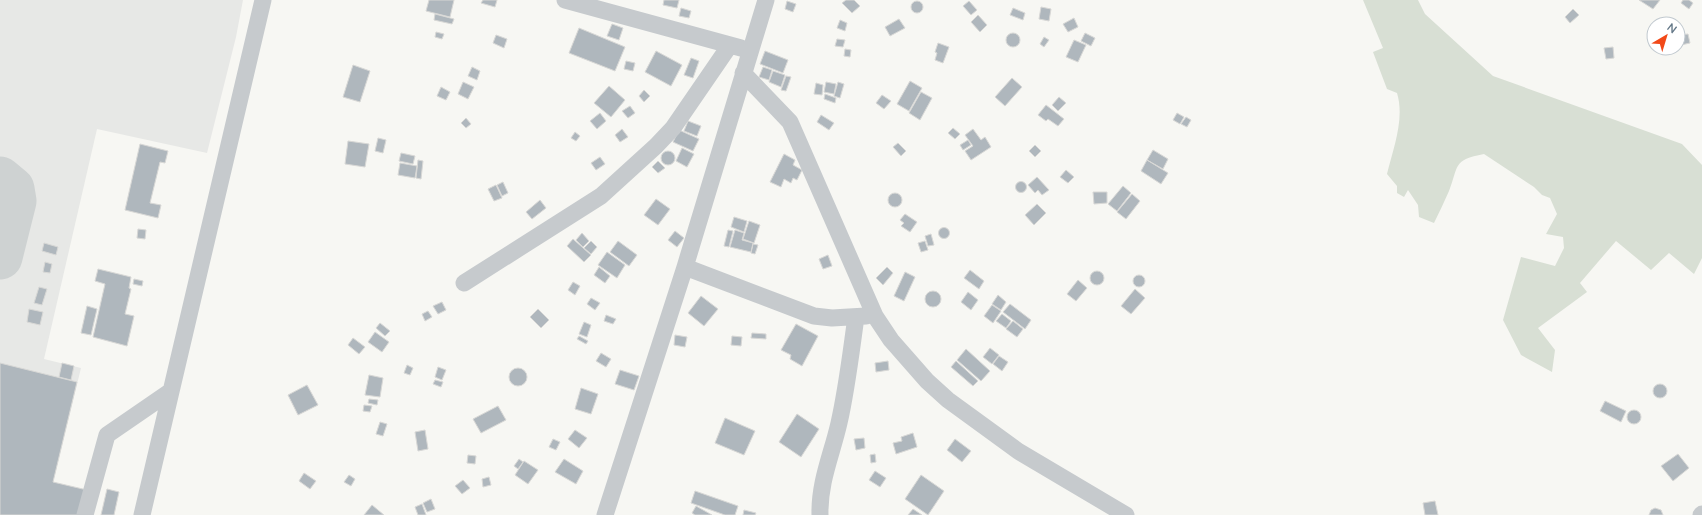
<svg xmlns="http://www.w3.org/2000/svg" width="1702" height="515" viewBox="0 0 1702 515" font-family="Lato,sans-serif">
<style>
.built{fill:#e7e8e6}
.green{fill:#d8dfd4}
.lines{fill:none;stroke-linecap:round;stroke-linejoin:round}
.taxiway{stroke:#ced2d2;stroke-width:45}
.building{fill:#afb7bd;stroke:#d8d8d6}
.minor{stroke:#c6cacd;stroke-width:17}
</style>
<rect width="100%" height="100%" fill="#f7f7f3"/>
<!-- built -->
<path class="built" d="M0,0H243L236,37L207,153L97,129L44,359L81,368L53,482L0,515Z"/>
<!-- green -->
<path class="green" d="M1363,0H1418L1425,14L1493,76L1682,144L1702,165V258L1694,274L1669,253L1651,270L1616,241L1580,283L1587,292L1538,328L1555,350L1552,372L1521,355L1503,320L1521,257L1555,266L1564,248L1563,237L1546,234L1557,214L1550,198L1542,195L1534,187L1484,154C1452,160 1459,166 1449,191C1444,202 1439,213 1434,223L1419,217L1418,205L1408,190L1404,197L1397,193V186L1387,174C1393,149 1405,119 1397,93L1387,89L1373,52L1383,48Z"/>
<g class="lines">
<!-- taxiway -->
<path class="taxiway" d="M0,179L12,189L14,201L0,257"/>
</g>
<!-- building -->
<path class="building" d="M429,0H454L450,17L426,11Z
M483,0H497L495,7L481,3Z
M664,0H679L677,8L663,5Z
M846,0H854L860,6L852,13L842,3Z
M1639,0H1660L1653,9Z
M1683,0H1689L1693,3L1689,9L1681,3Z
M911 7a6 6 0 1 1 12 0a6 6 0 1 1-12 0Z
M787,1L796,4L793,12L785,9Z
M969,1L977,10L971,15L963,6Z
M1041,7L1051,9L1049,21L1039,19Z
M681,8L691,11L689,18L679,16Z
M1013,8L1025,13L1023,20L1010,15Z
M1573,9L1579,15L1570,23L1565,17Z
M435,14L454,19L452,24L434,20Z
M978,15L987,25L980,32L971,22Z
M1074,18L1078,27L1068,32L1063,24Z
M899,19L905,28L890,36L885,27Z
M840,20L847,23L845,31L837,28Z
M612,24L623,28L619,40L607,36Z
M579,28L625,47L615,71L569,53Z
M436,32L444,34L442,39L435,37Z
M1085,33L1095,38L1091,46L1081,41Z
M1006 40a7 7 0 1 1 14 0a7 7 0 1 1-14 0Z
M1688,34L1690,43L1681,45L1679,35Z
M496,35L507,39L504,48L493,43Z
M1044,37L1049,40L1044,47L1040,44Z
M837,39L845,40L843,47L835,46Z
M1074,40L1086,45L1078,62L1066,57Z
M938,43L949,47L943,63L935,60L937,53L935,52Z
M1613,47L1614,58L1606,59L1604,48Z
M845,49L851,50L850,57L844,56Z
M656,51L682,65L671,86L645,72Z
M765,51L788,60L783,73L760,64Z
M691,58L699,61L693,78L684,75Z
M626,61L635,63L633,71L624,69Z
M353,65L370,71L360,102L343,97Z
M472,67L480,71L477,80L468,76Z
M763,67L772,70L769,80L759,77Z
M773,71L785,75L781,87L769,82Z
M786,76L791,77L786,91L781,90Z
M1012,78L1022,87L1005,106L995,97Z
M910,81L922,88L909,111L897,104Z
M463,82L474,87L468,99L458,94Z
M826,82L836,84L834,94L824,92Z
M838,82L844,84L840,98L834,96Z
M816,83L823,85L822,95L814,94Z
M609,86L625,100L611,117L594,103Z
M441,87L450,92L446,100L437,96Z
M644,90L650,96L644,102L639,96Z
M921,92L932,98L920,120L909,113Z
M825,94L836,98L835,103L824,99Z
M882,95L891,101L884,109L876,103Z
M1059,97L1066,103L1058,111L1052,105Z
M1046,105L1064,119L1058,126L1048,119L1046,121L1038,115Z
M630,106L635,113L628,118L622,111Z
M600,113L606,121L597,129L590,121Z
M1177,113L1184,117L1180,124L1173,120Z
M821,115L834,123L829,130L817,122Z
M1186,117L1191,120L1187,127L1181,124Z
M466,118L471,124L466,128L461,123Z
M688,121L701,126L697,136L684,131Z
M953,128L960,134L955,139L948,133Z
M622,129L628,137L620,142L615,135Z
M973,129L981,140L985,137L991,147L971,160L965,151L973,146L965,135Z
M679,130L699,139L693,151L673,142Z
M575,132L580,136L576,141L571,138Z
M378,138L386,140L383,153L375,151Z
M968,140L971,145L963,150L960,145Z
M348,141L369,144L365,167L345,164Z
M898,143L906,151L901,156L893,147Z
M140,144L168,151L165,163L160,162L150,203L161,205L158,218L125,210Z
M1035,145L1041,151L1035,157L1029,151Z
M682,148L694,154L687,167L676,161Z
M1153,150L1168,159L1163,169L1147,160Z
M661 158a7 7 0 1 1 14 0a7 7 0 1 1-14 0Z
M401,153L415,156L413,164L399,161Z
M784,154L795,160L793,165L802,170L797,180L793,178L791,183L784,179L781,187L770,182Z
M600,157L605,164L596,170L591,163Z
M418,160L423,161L421,179L416,178Z
M1147,160L1168,173L1161,184L1141,171Z
M658,161L665,168L658,173L652,167Z
M400,163L417,166L415,178L398,175Z
M1066,170L1074,177L1068,183L1060,177Z
M1037,177L1049,190L1042,195L1038,190L1035,193L1028,185Z
M1015.5 187a5.5 5.5 0 1 1 11 0a5.5 5.5 0 1 1-11 0Z
M503,182L508,193L502,196L497,185Z
M496,185L502,198L494,201L488,189Z
M1123,186L1131,193L1117,211L1108,204Z
M1093,192H1107V203L1094,204Z
M888 200a7 7 0 1 1 14 0a7 7 0 1 1-14 0Z
M1132,194L1140,201L1126,219L1117,212Z
M656,199L670,209L658,225L644,215Z
M540,200L546,208L532,219L526,212Z
M1037,204L1046,213L1034,225L1025,215Z
M905,214L917,222L910,232L901,226L904,223L900,220Z
M734,217L747,221L744,232L731,227Z
M749,221L760,225L754,243L743,239Z
M938.5 233a5.5 5.5 0 1 1 11 0a5.5 5.5 0 1 1-11 0Z
M138,229L146,230L145,239L137,238Z
M728,230L733,231L729,247L724,246Z
M735,230L744,233L742,240L753,243L751,252L730,247Z
M675,231L684,238L677,247L668,240Z
M582,233L589,241L583,247L576,240Z
M931,234L934,245L928,246L925,236Z
M573,239L591,255L584,262L567,246Z
M591,241L597,247L591,254L584,248Z
M618,241L637,255L629,266L610,252Z
M925,241L928,250L921,252L918,243Z
M44,243L58,247L56,255L42,251Z
M753,244L758,245L755,254L751,253Z
M607,252L625,265L617,278L598,265Z
M828,255L832,266L823,269L819,259Z
M45,262L52,264L50,273L43,272Z
M599,267L610,276L605,283L594,275Z
M887,267L893,273L883,285L876,278Z
M98,269L131,277L129,288L131,289L125,314L134,316L127,346L93,337L105,284L95,281Z
M970,270L984,281L979,289L964,278Z
M1090 278a7 7 0 1 1 14 0a7 7 0 1 1-14 0Z
M905,272L915,277L904,301L894,296Z
M1133 281a6 6 0 1 1 12 0a6 6 0 1 1-12 0Z
M134,279L143,281L142,286L133,284Z
M1078,280L1087,288L1076,301L1067,294Z
M573,282L580,286L575,295L568,290Z
M39,287L47,289L42,305L34,303Z
M1135,289L1145,298L1131,314L1121,306Z
M925 299a8 8 0 1 1 16 0a8 8 0 1 1-16 0Z
M968,292L978,300L971,310L961,302Z
M998,295L1006,302L1001,310L992,304Z
M701,296L718,309L704,326L688,313Z
M591,298L600,303L595,310L587,304Z
M442,302L446,310L438,314L433,306Z
M1010,304L1031,320L1025,329L1003,312Z
M992,305L1001,311L993,323L984,316Z
M87,306L97,309L91,335L81,333Z
M29,309L43,312L40,325L27,322Z
M538,309L549,320L541,328L530,317Z
M428,311L432,317L425,321L422,314Z
M1002,314L1011,321L1006,328L996,321Z
M606,315L616,319L613,324L604,321Z
M1013,321L1023,329L1017,337L1006,329Z
M584,322L591,325L587,337L579,334Z
M380,323L390,331L385,336L376,328Z
M796,324L818,336L802,366L790,359L791,355L781,350Z
M375,332L389,342L382,352L368,342Z
M752,333L766,334V339L751,338Z
M675,335L687,337L685,347L674,345Z
M579,336L588,341L586,344L577,339Z
M732,336L742,337L741,346L731,345Z
M353,338L365,347L359,354L348,345Z
M990,348L999,355L992,364L983,357Z
M966,349L990,371L981,381L957,360Z
M601,353L611,359L606,367L596,361Z
M999,356L1008,362L1002,371L993,364Z
M888,361L889,370L876,372L875,363Z
M956,361L978,381L973,386L951,367Z
M0,363L77,382L53,482L87,490L81,515H0Z
M62,363L74,366L71,380L59,377Z
M407,365L413,368L410,375L404,373Z
M438,367L446,370L442,380L435,377Z
M509 377a9 9 0 1 1 18 0a9 9 0 1 1-18 0Z
M620,370L639,376L634,390L615,384Z
M369,375L383,378L380,397L365,395Z
M435,380L443,382L441,387L433,384Z
M1653 391a7 7 0 1 1 14 0a7 7 0 1 1-14 0Z
M307,385L318,405L298,415L288,395Z
M581,388L598,394L591,414L575,409Z
M369,399L378,400L377,405L368,403Z
M1605,401L1626,411L1621,422L1600,411Z
M364,405L372,406L370,412L363,411Z
M498,406L506,420L481,433L473,419Z
M1627 417a7 7 0 1 1 14 0a7 7 0 1 1-14 0Z
M797,414L819,429L801,457L779,442Z
M725,418L755,431L744,455L715,443Z
M380,422L387,424L383,436L376,434Z
M425,430L428,449L418,451L415,432Z
M575,430L587,438L579,448L568,439Z
M913,433L917,447L896,454L893,443L902,441L901,437Z
M864,438L865,448L856,450L854,439Z
M553,439L560,442L556,450L549,447Z
M955,439L971,451L962,462L947,450Z
M875,454L876,462L871,463L870,455Z
M1678,454L1689,468L1673,481L1661,466Z
M468,455L476,456L475,464L467,463Z
M519,459L523,462L518,469L514,466Z
M564,459L583,471L576,484L555,472Z
M524,461L538,470L528,484L515,475Z
M875,471L886,478L880,487L869,480Z
M304,473L316,481L310,489L299,481Z
M349,475L355,479L351,486L344,482Z
M921,475L944,491L928,515L905,499Z
M489,477L491,485L483,487L482,479Z
M463,480L470,488L462,494L455,486Z
M107,489L119,492L114,515H101Z
M695,491L738,506L735,515H725L691,503Z
M431,499L435,509L427,512L423,503Z
M1435,501L1438,515H1425L1423,503Z
M422,504L426,515H418L415,507Z
M372,505L384,515H364Z
M696,506L712,515H695L692,513Z
M1655,508L1661,510L1663,515H1649L1651,510Z
M913,509L922,515H908Z
M744,510L756,513L755,515H743Z"/>
<g class="lines">
<!-- minor -->
<path class="minor" d="M565,0L741,48
M743,73L790,122L875,316L891,340L927,381L948,400L1018,451L1126,515
M685,267L814,316L832,318L866,316
M464,283L601,196L656,146L673,128L730,45
M85,515L107,435L171,391
M142,515L263,0
M605,515L685,267L766,0
M820,515C819,482 832,454 839,423C847,388 851,352 856,317
M1701,515L1702,514"/>
</g>
<!-- north arrow -->
<g transform="translate(1666 36) rotate(38)"><circle r="19" fill="#ffffff" stroke="#c1c9cf"/>
<path d="M0-3L7 15L0 10L-7 15Z" fill="#f24918"/>
<text y="-6" font-size="11" font-weight="bold" text-anchor="middle" fill="#637787">N</text>
</g>
</svg>
